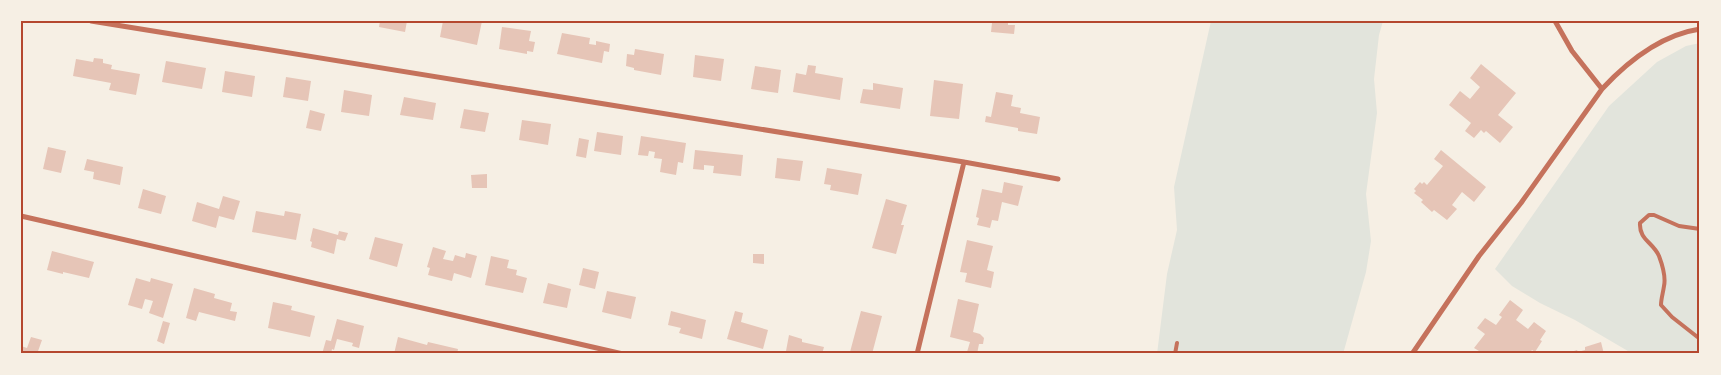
<svg xmlns="http://www.w3.org/2000/svg" width="1721" height="375" viewBox="0 0 1721 375" font-family="'Fira Sans',sans-serif">
<style>
.green{fill:#e2e4dc}
.building{fill:#e6c5b7}
.lines{fill:none;stroke-linecap:round;stroke-linejoin:round}
.service{stroke:#c5725c;stroke-width:4}
.minor{stroke:#c5725c;stroke-width:5}
.neatline{fill:none;stroke:#b5482f;stroke-width:2}
</style>
<rect width="100%" height="100%" fill="#f6efe4"/>
<!-- green -->
<path class="green" d="M1211,21H1383L1379,35L1374,79L1377,113L1366,194L1371,241L1366,272L1343,354H1157L1167,274L1177,230L1174,187Z
M1700,43V354H1633L1575,320L1540,303L1512,286L1495,269L1609,106L1657,62L1686,46Z"/>
<!-- building -->
<path class="building" d="M380,21H407L405,32L379,27Z
M443,21H482L477,45L440,37Z
M995,21H1008V25H1015L1014,34L991,32L992,23H995Z
M502,27L531,31L529,41L535,42L533,52L527,51V54L499,49Z
M562,33L590,38L589,44L596,45V41L610,44L609,52L604,51L602,63L557,54Z
M635,49L664,54L661,75L634,70V68L626,66L627,54L634,55Z
M695,55L724,59L721,81L693,77Z
M94,58L103,59V63L112,65L111,69L140,74L136,95L109,90L111,83L73,76L76,59L93,62Z
M166,61L206,68L202,89L162,82Z
M1481,64L1516,93L1498,115L1513,127L1500,143L1486,131L1484,133L1481,130L1474,138L1465,131L1471,123L1449,105L1460,91L1470,99L1480,87L1470,78Z
M808,65L816,66L815,73L843,78L840,100L793,92L796,73L806,75Z
M755,66L781,70L778,93L751,89Z
M225,71L255,76L252,97L222,92Z
M286,77L311,81L308,101L283,97Z
M934,80L963,84L959,119L930,116Z
M873,83L903,88L900,109L860,103L863,89L873,90Z
M344,90L372,95L369,116L341,112Z
M996,92L1013,95L1011,106L1021,108L1020,113L1040,117L1037,134L1018,131V128L985,122L986,116L991,117Z
M404,97L436,103L433,120L400,115Z
M464,109L489,113L485,132L460,128Z
M310,110L325,114L321,131L306,128Z
M522,120L551,124L548,145L519,140Z
M597,132L623,136L621,155L594,151Z
M641,136L686,143L683,163L678,162L676,175L660,172L662,159L654,158L655,152L649,151L648,156L638,155Z
M579,138L589,140L586,158L576,156Z
M48,147L66,151L61,173L43,169Z
M695,150L743,155L741,176L713,173L714,166L704,165V170L693,169Z
M1441,150L1486,187L1474,202L1462,192L1452,205L1457,209L1447,220L1434,210L1432,212L1421,202L1423,200L1414,193L1416,191L1414,189L1420,182L1422,184L1424,182L1427,185L1443,166L1434,159Z
M777,158L803,161L800,181L775,178Z
M87,159L123,167L120,185L93,179L94,172L84,170Z
M827,168L862,174L858,195L830,190L831,185L824,184Z
M487,174V188H472L471,175Z
M1004,182L1023,186L1018,206L1002,202L998,221L992,220L990,228L977,225L979,218L976,217L982,189L1002,193Z
M143,189L166,196L161,214L138,208Z
M223,196L240,201L234,220L219,216L216,228L192,221L197,202L219,209Z
M886,199L907,205L901,225H904L896,254L872,248Z
M256,211L284,216L285,211L301,214L296,240L252,232Z
M313,228L338,235L339,231L348,233L345,241L337,239L334,254L311,247L312,242L310,241Z
M375,237L403,244L397,267L369,259Z
M967,240L993,246L987,270L994,272L991,288L965,282L967,273L960,272Z
M433,247L446,251L443,259L453,261L455,255L465,258L466,253L477,256L471,278L454,273L452,281L428,275L430,268L427,267Z
M52,251L94,262L89,278L63,272V274L47,270Z
M753,254H764V264L753,263Z
M491,256L509,260L507,268L517,270L516,275L527,278L523,293L485,285Z
M583,268L599,272L595,289L579,285Z
M136,278L150,282L151,278L173,284L163,318L149,313L153,301L145,299L142,309L128,305Z
M548,283L571,289L567,308L543,303Z
M194,288L215,294L214,298L232,303L230,311L237,312L235,321L199,312L196,321L186,318Z
M607,291L636,297L631,319L602,312Z
M958,299L979,304L973,332L980,334L984,338L983,344H979L977,354L967,352L970,342L950,337Z
M1510,300L1523,310L1516,320L1528,329L1534,322L1546,331L1540,340L1542,341L1535,352L1532,350L1529,354H1508L1504,351L1502,354H1477L1479,351L1474,348L1485,334L1477,328L1485,318L1496,325L1502,317L1499,315Z
M273,302L292,306L291,310L315,316L310,337L268,328Z
M671,311L706,320L702,339L679,333L681,328L668,325Z
M735,311L743,313L741,322L768,330L763,349L727,339Z
M861,311L882,316L872,354H858L850,352Z
M337,319L364,326L359,348L352,346L353,343L337,339L334,350L332,349L331,354H322L326,340L331,341Z
M163,321L170,323L164,344L157,341Z
M789,335L802,339V342L824,347L822,354H795L786,351Z
M31,337L42,340L37,354H21V346L27,348Z
M398,337L427,345L428,342L458,349L457,354H394Z
M1601,342L1604,354H1565L1577,350L1578,352L1585,350V347Z"/>
<g class="lines">
<!-- service -->
<path class="service" d="M1700,229L1679,226L1654,215H1649L1640,223C1639,240 1653,242 1659,256C1662,264 1666,277 1664,286C1663,293 1661,299 1661,305L1672,317L1700,339
M1175,354L1177,343"/>
<!-- minor -->
<path class="minor" d="M91,21L964,162L1058,179
M1555,21L1572,51L1602,89
M21,216L623,354
M917,354L964,162
M1412,354L1479,256L1521,203L1602,89C1628,61 1660,35 1700,29"/>
</g>
<!-- border -->
<rect width="1721" height="375" fill="none" stroke="#f6efe4" stroke-width="45"/>
<rect x="22" y="22" width="1676" height="330" class="neatline"/>
</svg>
